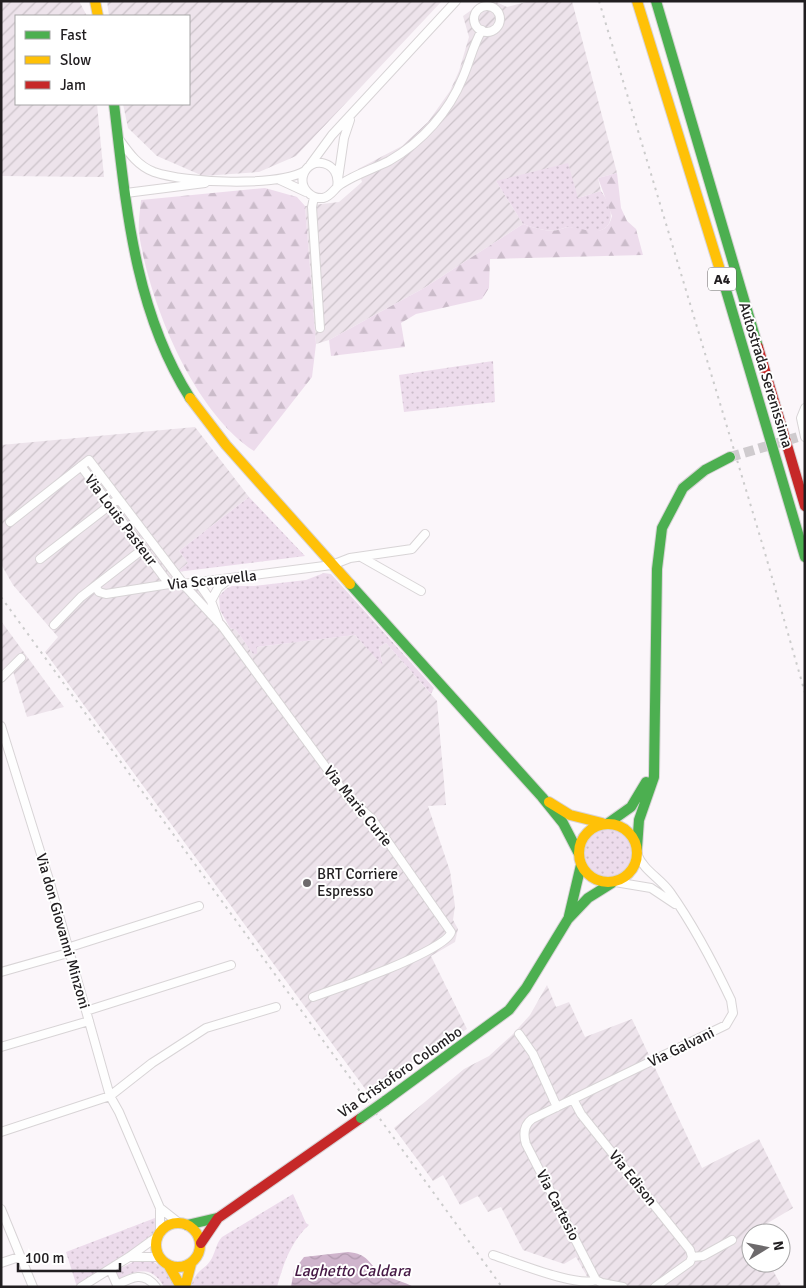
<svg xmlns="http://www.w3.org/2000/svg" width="806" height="1288" viewBox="0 0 806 1288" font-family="Signika,sans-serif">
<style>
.industrial{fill:url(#industrial-furrows)}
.grass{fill:url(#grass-dots)}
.forest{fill:url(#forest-firs)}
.water{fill:url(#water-waves)}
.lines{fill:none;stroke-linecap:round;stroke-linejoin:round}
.secondary-tunnel{stroke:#cfcbce;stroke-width:10;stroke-dasharray:10 5;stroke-linecap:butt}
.street-casing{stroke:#d8d4d6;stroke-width:10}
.fast-casing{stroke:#d8d4d6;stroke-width:12}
.slow-casing{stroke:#d8d4d6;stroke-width:12}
.jam-casing{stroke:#d8d4d6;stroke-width:12}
.street{stroke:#fefefe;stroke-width:8}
.fast{stroke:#4caf50;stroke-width:10}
.slow{stroke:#ffc107;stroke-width:10}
.jam{stroke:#c62828;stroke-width:10}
.rail{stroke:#ccc;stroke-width:2;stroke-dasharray:2.5 5;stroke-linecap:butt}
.fast-bridge-casing{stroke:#d8d4d6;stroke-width:12;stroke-linecap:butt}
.fast-bridge{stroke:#4caf50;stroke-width:10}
.poi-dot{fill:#6d6a6c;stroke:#fff;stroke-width:2}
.labels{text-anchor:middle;stroke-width:4;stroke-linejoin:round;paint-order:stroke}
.shield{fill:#fff;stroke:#646263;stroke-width:1}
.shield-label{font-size:14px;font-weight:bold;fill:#211e20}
.street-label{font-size:15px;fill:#211e20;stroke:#fff}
.poi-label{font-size:15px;fill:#211e20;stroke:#fff;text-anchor:start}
.water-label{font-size:16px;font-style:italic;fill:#451844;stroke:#fff}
</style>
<defs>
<pattern id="industrial-furrows" width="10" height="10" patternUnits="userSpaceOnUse" patternTransform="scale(1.25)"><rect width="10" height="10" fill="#ede3eb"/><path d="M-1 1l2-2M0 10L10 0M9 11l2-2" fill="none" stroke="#cbc2c9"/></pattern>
<pattern id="grass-dots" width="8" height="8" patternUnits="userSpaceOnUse" patternTransform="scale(1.25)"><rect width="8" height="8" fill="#eddcec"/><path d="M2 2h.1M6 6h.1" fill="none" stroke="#cbbcca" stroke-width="1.8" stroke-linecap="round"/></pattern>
<pattern id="forest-firs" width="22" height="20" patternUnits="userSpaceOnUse" patternTransform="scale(1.25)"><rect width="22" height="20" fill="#eddcec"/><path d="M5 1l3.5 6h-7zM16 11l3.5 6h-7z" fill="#cbbcca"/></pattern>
<pattern id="water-waves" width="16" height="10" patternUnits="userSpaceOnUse" patternTransform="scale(1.25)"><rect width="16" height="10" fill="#cfb4cc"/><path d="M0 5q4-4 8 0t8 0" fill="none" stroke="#b19aaf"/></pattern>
</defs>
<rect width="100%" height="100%" fill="#fbf6fa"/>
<!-- industrial -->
<path class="industrial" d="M1,1H79L87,16H16V104H97L104,177L1,176Z
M107,1H442L296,156L259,172L203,176L157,156L128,128L123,104H189V16H109Z
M484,1H494L507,7L530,1H572L617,173L598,178L601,191L578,198L496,181L523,224L424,288L329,340L316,344L305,206L339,202L362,182L358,169L402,146L428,122L450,91L459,71L469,37L463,16Z
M195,427L249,497L179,551L188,563L177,572L183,578L191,579L230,628L236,630L253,654L257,647L355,635L383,665L379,647L386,643L437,701L446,805L428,806L450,871L455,906L453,920L458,929L455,942L431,956L467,1029L366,1090L45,652L58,637L13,585L1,564V445Z
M1,621L64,707L27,717L11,665L1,674Z
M547,985L556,1007L569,1002L585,1037L632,1019L702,1168L759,1139L793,1208L751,1233V1263H769L782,1287H593L576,1257L564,1264L523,1250L501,1207L488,1212L478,1196L460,1205L443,1175L433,1181L394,1128L464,1069L489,1056L512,1035L530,1015Z"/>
<!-- grass -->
<path class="grass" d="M568,163L578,198L601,191C614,208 618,233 588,232C582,232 576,228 569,227C565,227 562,229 558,230C547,232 534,228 523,224L496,181Z
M493,361L495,402L404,412L399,375Z
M249,497L305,556L177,572L188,563L179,551Z
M324,573L331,574L434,688L431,694L386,643L379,647L383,666L355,635L257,647V654H253L236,630L230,628L220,610L219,596L226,589L232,586H253L306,580Z
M583 854a25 25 0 1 1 50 0a25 25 0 1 1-50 0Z
M293,1194L306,1223L309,1225C291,1241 283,1265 277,1287H191C196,1268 205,1271 212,1258C216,1250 216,1244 222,1237Z
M155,1218H158L156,1234L147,1244L77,1287L66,1252Z
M150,1260C163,1267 170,1273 176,1287H164C152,1265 137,1270 119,1279L115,1271L135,1261Z"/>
<!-- forest -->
<path class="forest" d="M617,173L621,208L627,221L636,229L643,255L490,259L489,288L482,299L416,314L401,323L405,347L331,356L329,340L424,288L523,224C534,228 547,232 558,230C562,229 565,227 570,227C586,229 607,239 612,216L598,178Z
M265,188L297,197L305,206L316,344L312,377L254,451C193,411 150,304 139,234C138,223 140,211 141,200Z"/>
<!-- water -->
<path class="water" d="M348,1252C371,1254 369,1267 384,1275C393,1279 404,1282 414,1287H291L294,1270L304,1257Z"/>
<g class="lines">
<!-- secondary-tunnel -->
<path class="secondary-tunnel" d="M730,457L805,435"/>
<defs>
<path id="street" d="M474 19a13 13 0 1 1 26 0a13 13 0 1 1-26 0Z
M119,139C129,153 138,166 154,172C186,183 276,187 305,171
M310,165L332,135L456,1
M338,179L344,138L350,120
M280,180L306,192
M337,187C342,161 309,154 303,176C300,188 311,199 323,198C332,196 334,188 341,184C356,174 373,169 389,161C422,142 449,112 463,77C470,61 473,45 482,30
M126,193L205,183
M314,197L312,207L320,328
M805,408L801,418L805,437
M81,466L169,584
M10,522L89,460L182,582
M361,557L421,591
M40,559L114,502
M198,582L211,601
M183,584L222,626L347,796L372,819L451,932C448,950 334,990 313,997
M95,586L99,592L106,594L182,582L183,584L332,565L350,558L412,549L425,534
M218,620L211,601L218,588L229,579
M54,625L81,597L143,549
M1,678L21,658
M1,726L50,883L110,1096L119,1112L160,1208V1233
M615,882L651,888L675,904
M67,948L199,906
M1,972L68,953
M86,1011L231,965
M519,1034L533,1054L557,1107
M1,1047L89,1021
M573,1099L581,1114L690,1250L692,1257
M1,1132L110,1096L152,1063L206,1028L276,1007
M160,1208L179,1223
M1,1209L33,1287
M493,1255C515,1262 578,1288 596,1280L602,1283L623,1287
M131,1257H159
M1,1263L19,1257
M110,1269L117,1285C132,1277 144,1271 156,1287
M596,1280L526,1144C523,1134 524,1125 532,1119L726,1025L733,1013L731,1000C713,962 694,926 670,892C660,878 644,871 637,854
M81,1287L129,1257L158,1236
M655,1287L690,1262L692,1257L703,1256L732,1240"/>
<path id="fast" d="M656,1L758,347
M114,104C126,205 134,310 190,398
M720,270L805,557
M350,584L542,797L563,823L578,852
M607,824L631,807L646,782
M637,848L639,820L654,777L657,569L662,528L683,488L705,470L730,457
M569,916L581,865
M385,1101L509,1010L526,988L568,919L588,898L612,883
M187,1225L217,1218"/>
<path id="slow" d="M95,1L98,16
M637,1L720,270
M190,398L226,445L350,584
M549,802L570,815L602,823
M579 853a29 29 0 1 1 58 0a29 29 0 1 1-58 0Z
M156 1245a22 22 0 1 1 44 0a22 22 0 1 1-44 0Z
M169,1266L181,1287
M185,1287L191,1264"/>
<path id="jam" d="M758,347L805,506
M201,1243L218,1218L361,1118"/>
</defs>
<!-- street casing -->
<use href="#street" class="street-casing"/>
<!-- fast casing -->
<use href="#fast" class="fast-casing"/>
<!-- slow casing -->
<use href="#slow" class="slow-casing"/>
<!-- jam casing -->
<use href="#jam" class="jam-casing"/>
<!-- street -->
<use href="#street" class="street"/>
<!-- fast -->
<use href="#fast" class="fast"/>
<!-- slow -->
<use href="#slow" class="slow"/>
<!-- jam -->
<use href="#jam" class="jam"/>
<!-- rail -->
<path class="rail" d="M599,1L765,553L805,693
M1,597L502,1287"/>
<defs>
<path id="fast-bridge" d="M361,1118L385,1101"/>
</defs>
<!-- fast-bridge casing -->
<use href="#fast-bridge" class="fast-bridge-casing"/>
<!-- fast-bridge -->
<use href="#fast-bridge" class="fast-bridge"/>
</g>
<!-- markers -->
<circle class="poi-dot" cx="307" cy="883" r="5"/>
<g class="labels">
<!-- shield labels -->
<rect class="shield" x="708" y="267.5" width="28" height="23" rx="4"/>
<g class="shield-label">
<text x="722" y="284">A4</text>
</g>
<!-- street labels -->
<g class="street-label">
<text transform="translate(766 375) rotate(73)" y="5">Autostrada Serenissima</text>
<text transform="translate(121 520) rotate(53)" y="5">Via Louis Pasteur</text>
<text transform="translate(212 580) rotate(-6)" y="5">Via Scaravella</text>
<text transform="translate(358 806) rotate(51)" y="5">Via Marie Curie</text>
<text transform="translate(63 931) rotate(74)" y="5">Via don Giovanni Minzoni</text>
<text transform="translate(681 1047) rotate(-26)" y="5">Via Galvani</text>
<text transform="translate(400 1072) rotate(-35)" y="5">Via Cristoforo Colombo</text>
<text transform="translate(633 1178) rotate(51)" y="5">Via Edison</text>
<text transform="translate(558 1205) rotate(63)" y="5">Via Cartesio</text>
</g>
<!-- poi labels -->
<g class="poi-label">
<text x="317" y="879">BRT Corriere<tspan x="317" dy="17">Espresso</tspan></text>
</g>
<!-- water labels -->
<g class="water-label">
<text x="352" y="1276">Laghetto Caldara</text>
</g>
</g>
<!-- border -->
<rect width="806" height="1288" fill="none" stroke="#211e20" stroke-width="5"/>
<!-- legend -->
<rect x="15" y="15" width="175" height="90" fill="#ffffff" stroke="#a6a5a6"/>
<rect x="25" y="31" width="25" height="8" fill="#4caf50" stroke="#a6a5a6"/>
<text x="60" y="40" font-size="15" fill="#211e20">Fast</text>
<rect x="25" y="56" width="25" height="8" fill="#ffc107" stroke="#a6a5a6"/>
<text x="60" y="65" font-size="15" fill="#211e20">Slow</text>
<rect x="25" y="81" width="25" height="8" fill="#c62828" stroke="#a6a5a6"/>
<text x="60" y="90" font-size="15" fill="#211e20">Jam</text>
<!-- north arrow -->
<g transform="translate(766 1248) rotate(80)"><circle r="24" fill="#ffffff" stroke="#a6a5a6"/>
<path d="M0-4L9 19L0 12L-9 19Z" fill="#6d6a6c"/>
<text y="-8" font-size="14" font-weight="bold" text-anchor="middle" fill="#211e20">N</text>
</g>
<!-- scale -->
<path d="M18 1263v8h102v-8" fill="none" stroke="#211e20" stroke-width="2.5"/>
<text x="25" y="1263" font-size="15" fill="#211e20" stroke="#ffffff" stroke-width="4" paint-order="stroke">100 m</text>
</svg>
